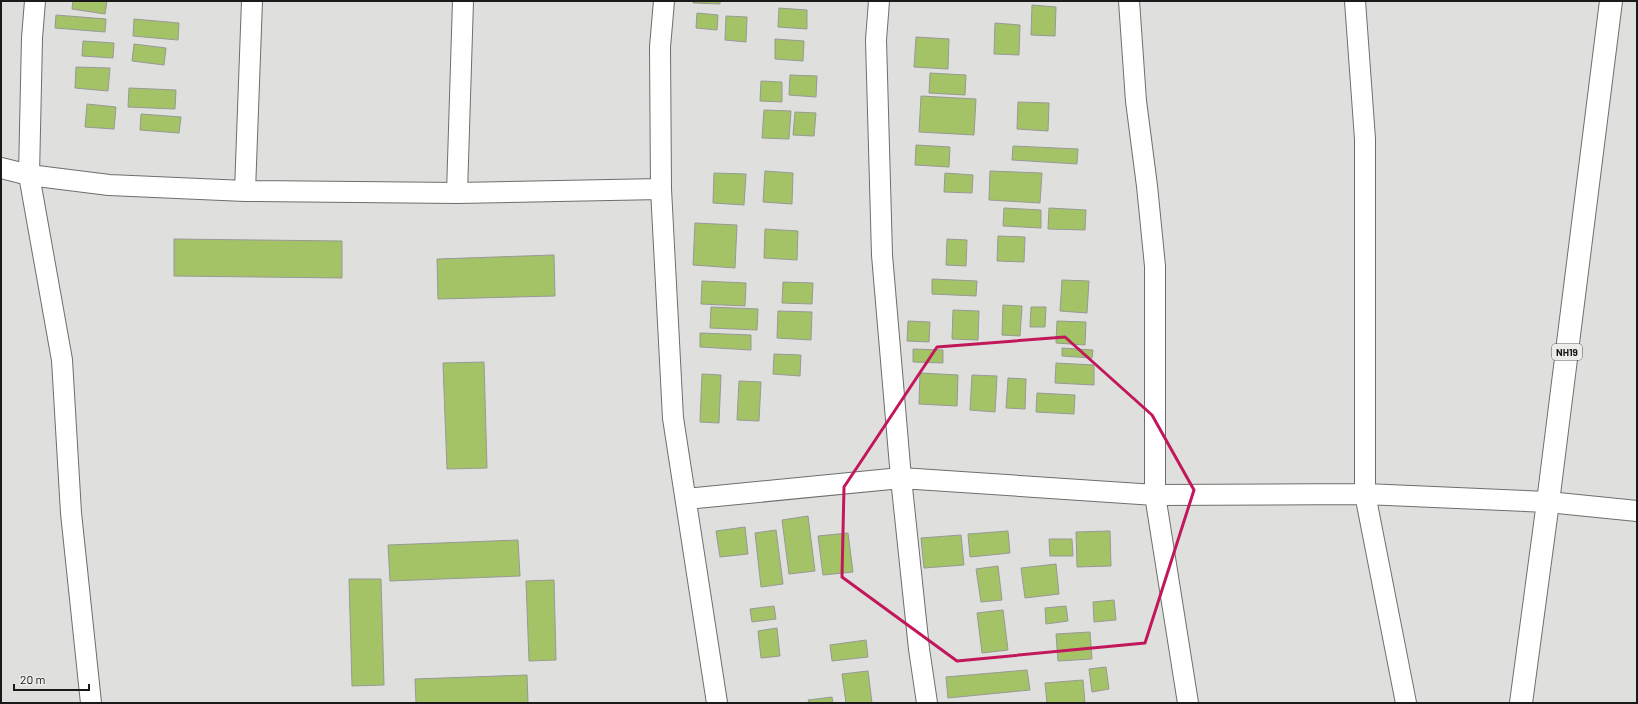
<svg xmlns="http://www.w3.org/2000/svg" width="1638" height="704" viewBox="0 0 1638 704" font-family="Barlow,sans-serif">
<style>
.building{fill:#a3c366;stroke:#989996}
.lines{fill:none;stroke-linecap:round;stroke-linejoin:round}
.minor-casing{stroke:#6e6f6c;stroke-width:22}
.trunk-casing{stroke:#6e6f6c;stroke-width:24}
.minor{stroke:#fff;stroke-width:20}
.trunk{stroke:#fff;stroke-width:22}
.marked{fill:none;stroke:#c2185b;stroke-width:3;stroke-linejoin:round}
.labels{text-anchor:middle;stroke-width:3;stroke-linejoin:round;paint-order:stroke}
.shield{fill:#ecedea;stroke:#585958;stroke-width:1}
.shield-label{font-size:10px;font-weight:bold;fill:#191a19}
</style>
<rect width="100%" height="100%" fill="#dfe0dd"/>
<!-- building -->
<path class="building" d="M73,1H107L105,14L72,9Z
M693,1H720V4L693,3Z
M1032,5L1056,7L1055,36L1031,35Z
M779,8L807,10V29L778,27Z
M697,13L718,15L717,30L696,28Z
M56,15L106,19L105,32L55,28Z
M726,16L747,17L746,42L725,40Z
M134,19L179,23L178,40L133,36Z
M995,23L1020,25L1019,55L994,54Z
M916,37L949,39L948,69L914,67Z
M775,39L804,41L803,61L775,59Z
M83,41L114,43L113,58L82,56Z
M134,44L166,48L164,65L132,61Z
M76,67L110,68L108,91L75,88Z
M930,73L966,75L965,95L929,93Z
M790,75L817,76L816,97L789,95Z
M761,81L782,82V102L760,101Z
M129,88L176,90L175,109L128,107Z
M921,96L976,99L974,135L919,132Z
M1018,102L1049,103L1048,131L1017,129Z
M87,104L116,107L114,129L85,127Z
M764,110L791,111L789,139L762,138Z
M795,112L816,113L814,136L793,135Z
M141,114L181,117L179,133L140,130Z
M916,145L950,147L949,167L915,165Z
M1013,146L1078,149L1077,164L1012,160Z
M765,171L793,173L792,204L763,202Z
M990,171L1042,173L1040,203L989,200Z
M714,173L746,174L744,205L713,203Z
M945,173L973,175L972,193L944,192Z
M1004,208L1041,210V228L1003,226Z
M1049,208L1086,210L1085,230L1048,229Z
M695,223L737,225L735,268L693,265Z
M765,229L798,231L797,260L764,258Z
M998,236L1025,237L1024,262L997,261Z
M174,239L342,241V278L174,276Z
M947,239L967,240L966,266L946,265Z
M554,255L555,296L438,299L437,259Z
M932,279L977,281L976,296L932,294Z
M1062,280L1089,281L1087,313L1060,311Z
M702,281L746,283L745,306L701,304Z
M783,282L813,283L812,304L782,303Z
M1003,305L1022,306L1020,336L1002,335Z
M711,307L758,309L757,330L710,328Z
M1031,307H1046L1045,327H1030Z
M953,310L979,311L978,340L952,339Z
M778,311L812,312L811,340L777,338Z
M908,321L930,322L929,342L907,341Z
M1057,321L1086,322L1085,345L1056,343Z
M700,333L751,335V350L700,347Z
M1062,348L1093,350L1092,358L1062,356Z
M913,349L943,350V363L913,362Z
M774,354L801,355L800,376L773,374Z
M484,362L487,468L447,469L443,363Z
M1056,363L1094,365V385L1055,383Z
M920,373L958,375L957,406L919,404Z
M702,374L721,375L719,423L700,422Z
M972,375L997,376L995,412L970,410Z
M1008,378L1026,379L1025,409L1006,408Z
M739,381L761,382L759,421L737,420Z
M1037,393L1075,395L1074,414L1036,412Z
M808,516L815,571L789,574L782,520Z
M745,527L748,554L720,557L716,531Z
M776,530L783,584L761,587L755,533Z
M1008,531L1010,553L970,557L968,534Z
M1110,531L1111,566L1077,567L1076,532Z
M848,533L853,572L823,575L818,536Z
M961,535L964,565L924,568L921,538Z
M1049,539H1072L1073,556H1050Z
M518,540L520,576L390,581L388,545Z
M1056,564L1059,594L1025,598L1021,568Z
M998,566L1002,600L981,602L976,569Z
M349,579H381L384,685L352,686Z
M554,580L556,660L529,661L526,581Z
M1114,600L1116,620L1094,622L1093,602Z
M774,606L776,619L752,622L750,609Z
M1066,606L1068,621L1046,624L1045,608Z
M1003,610L1008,650L982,653L977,613Z
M777,628L780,656L761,658L758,631Z
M1090,632L1092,659L1058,661L1056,634Z
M866,640L868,657L832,661L830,645Z
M1106,667L1109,689L1092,692L1089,669Z
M1027,670L1030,690L948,698L946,677Z
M868,671L872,703H846L842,674Z
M527,675L528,703H416L415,679Z
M1083,680L1085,703H1047L1045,683Z
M832,697L833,703H809L808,700Z"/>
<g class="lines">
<defs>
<path id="minor" d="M35,1L32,38L29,175L62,360L71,513L91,703
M664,1L660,47L661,189L673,418L717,703
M879,1L876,40L882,255L901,478L919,649L927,703
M1129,1L1136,101L1147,186L1155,266V495L1188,703
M1355,1L1365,139V494L1406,703
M1,168L29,175L109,185L245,191L457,193L661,189
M245,191L252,1
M457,193L463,1
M686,499L901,478L1155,495L1365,494L1548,502L1637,511"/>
<path id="trunk" d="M1521,703L1548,502L1611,1"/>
</defs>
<!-- minor casing -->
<use href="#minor" class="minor-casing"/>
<!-- trunk casing -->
<use href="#trunk" class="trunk-casing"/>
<!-- minor -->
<use href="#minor" class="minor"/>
<!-- trunk -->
<use href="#trunk" class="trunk"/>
</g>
<!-- marked area -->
<path class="marked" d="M1065,337L1152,415L1194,490L1145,643L957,661L842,577L844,487L937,347Z"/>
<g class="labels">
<!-- shield labels -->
<rect class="shield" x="1552" y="344" width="30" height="16" rx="3"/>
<g class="shield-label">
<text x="1567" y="356">NH19</text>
</g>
</g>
<!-- border -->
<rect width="1638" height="704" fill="none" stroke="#191a19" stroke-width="4"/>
<!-- scale -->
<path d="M14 684v6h75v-6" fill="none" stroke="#191a19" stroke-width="2"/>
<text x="20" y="684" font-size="12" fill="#191a19" stroke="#ecedea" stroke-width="3" paint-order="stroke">20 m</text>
</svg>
